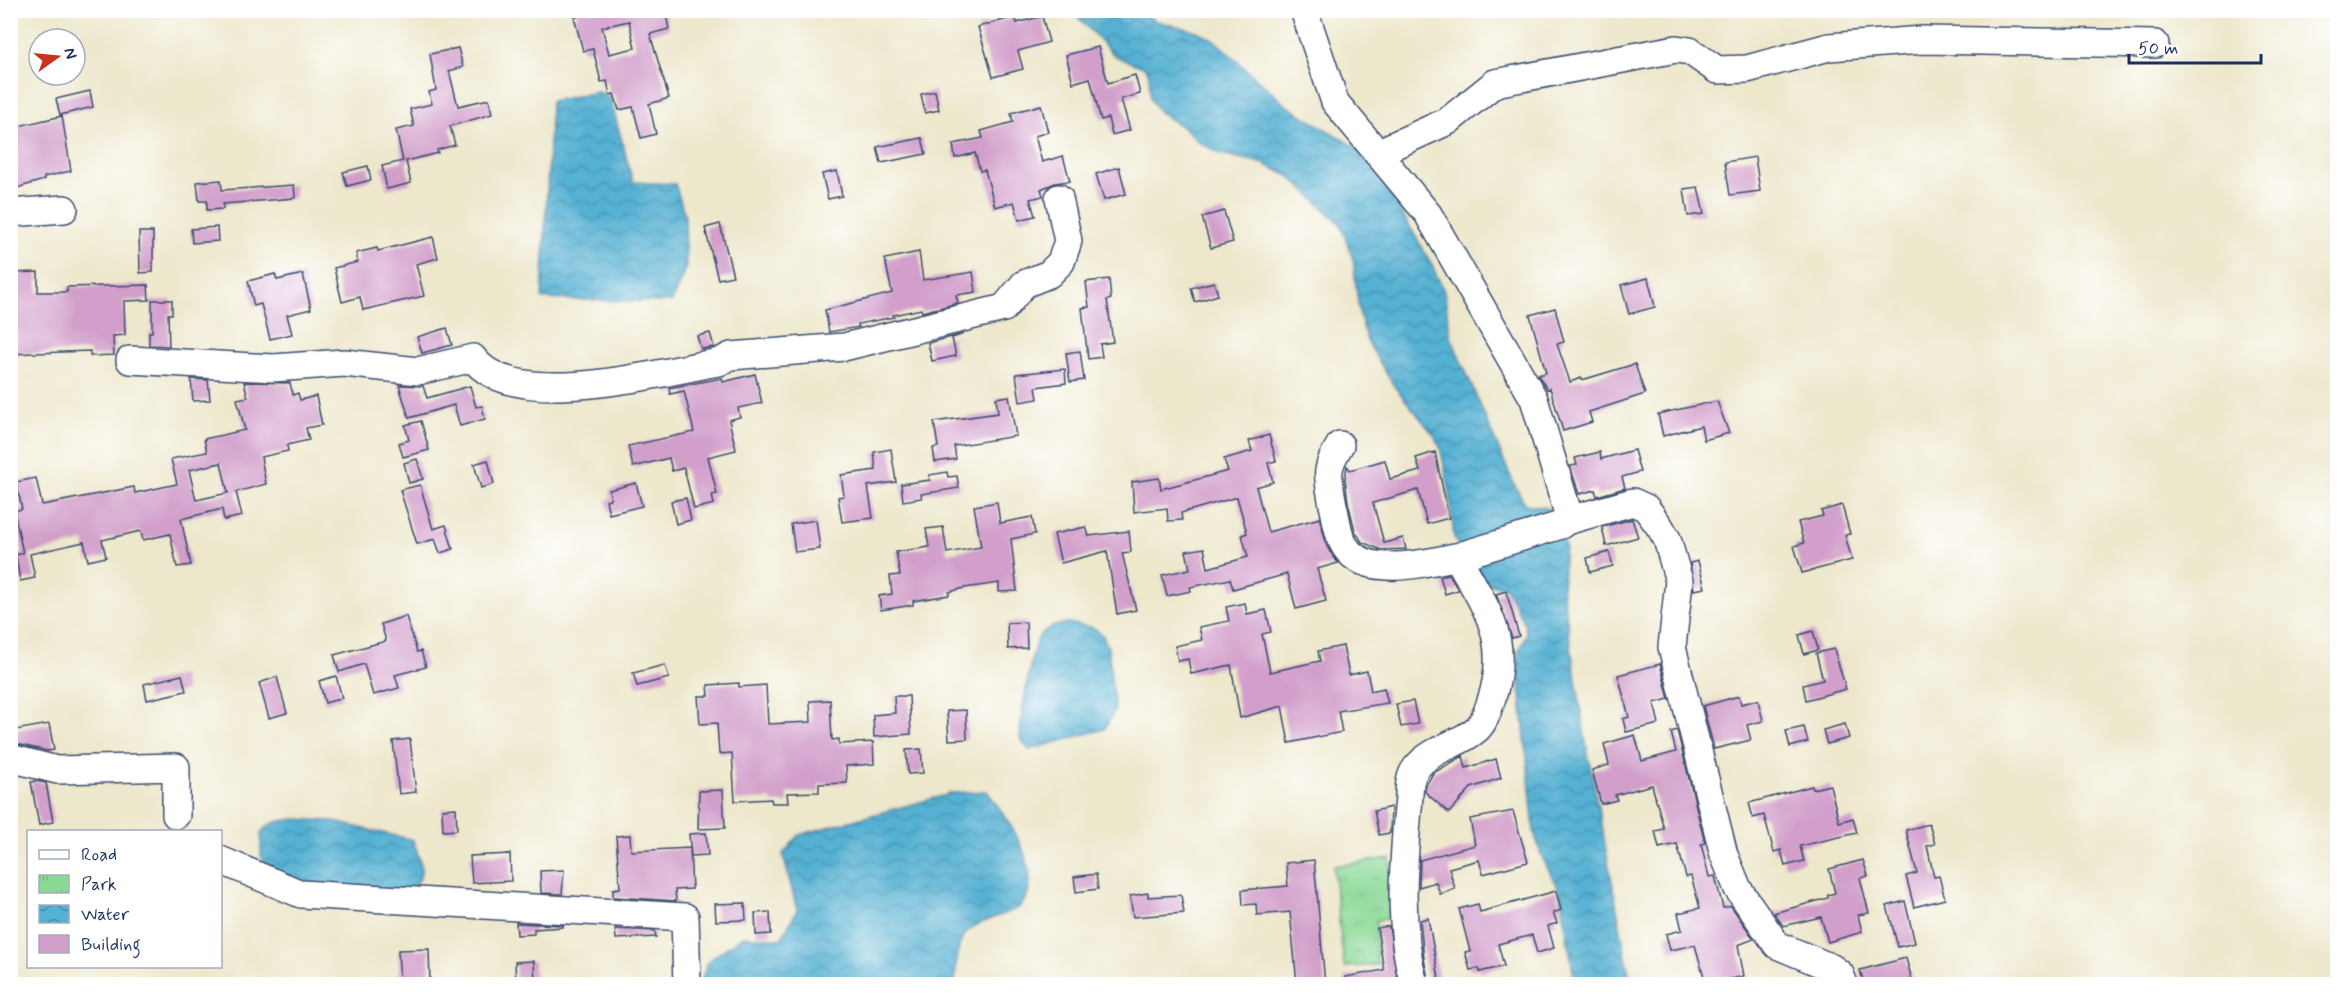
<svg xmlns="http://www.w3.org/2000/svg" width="2348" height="995" viewBox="0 0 2348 995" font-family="Mynerve,sans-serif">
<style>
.park{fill:url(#park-tufts);stroke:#53847a;stroke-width:1.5}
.water{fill:url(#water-waves);stroke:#387098;stroke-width:1.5}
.building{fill:#d29fcb;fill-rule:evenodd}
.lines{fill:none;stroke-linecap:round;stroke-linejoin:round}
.minor-casing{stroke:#3a4b6e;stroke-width:30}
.minor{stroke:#fff;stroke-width:27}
</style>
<defs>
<pattern id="park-tufts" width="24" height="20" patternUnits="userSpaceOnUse" patternTransform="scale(1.5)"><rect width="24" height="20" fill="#8bd997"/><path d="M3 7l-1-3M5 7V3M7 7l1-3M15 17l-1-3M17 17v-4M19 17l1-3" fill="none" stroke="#77bb85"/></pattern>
<pattern id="water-waves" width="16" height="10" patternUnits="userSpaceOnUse" patternTransform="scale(1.5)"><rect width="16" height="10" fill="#55b1d3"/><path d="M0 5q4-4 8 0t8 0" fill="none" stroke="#4690ae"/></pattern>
</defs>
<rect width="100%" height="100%" fill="#fff"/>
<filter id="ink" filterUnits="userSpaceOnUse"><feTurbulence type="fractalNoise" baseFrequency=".0167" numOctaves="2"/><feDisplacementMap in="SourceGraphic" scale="12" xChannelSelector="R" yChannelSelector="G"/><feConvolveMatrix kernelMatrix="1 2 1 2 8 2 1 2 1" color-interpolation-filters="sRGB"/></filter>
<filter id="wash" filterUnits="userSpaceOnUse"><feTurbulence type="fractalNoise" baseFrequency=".008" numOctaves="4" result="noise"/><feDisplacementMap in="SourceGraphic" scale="24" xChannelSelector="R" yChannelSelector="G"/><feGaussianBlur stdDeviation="1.35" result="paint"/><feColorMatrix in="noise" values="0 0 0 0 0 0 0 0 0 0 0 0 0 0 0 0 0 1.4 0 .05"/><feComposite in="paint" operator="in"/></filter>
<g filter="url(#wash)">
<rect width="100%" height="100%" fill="#ede7cb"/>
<!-- park -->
<path class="park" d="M1390,858L1395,919L1376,920L1377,965L1344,967L1333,866Z"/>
<!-- water -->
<path class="water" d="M1072,11H1140L1156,21L1197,31L1213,39L1287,106L1354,146L1382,179L1430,261L1444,291L1451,337L1513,482L1525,504L1552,509L1565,546L1562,587L1584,732L1631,984H1575L1560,892L1541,855L1534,831L1517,655L1526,635L1525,626L1506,588L1487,583L1470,568L1454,538L1449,488L1440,447L1434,435L1394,386L1367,341L1359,312L1353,259L1340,223L1289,176L1262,163L1221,154L1198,142L1186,129L1160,113L1150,98L1149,74L1146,68L1115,56Z
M598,92L608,96L611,101L633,182L675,184L685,216L686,266L672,302L542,299L551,101Z
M1067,623L1094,628L1103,636L1108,647L1115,711L1104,729L1029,750L1020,738C1020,723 1031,648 1039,637C1046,627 1056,626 1067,623Z
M987,791C1005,816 1050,875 1020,906C1013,913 982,920 970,929C955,941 956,967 955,984H700L708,961L743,936L781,939L797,910L783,854L799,835L953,793Z
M294,819L330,821L413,840C421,864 430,878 404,894L283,880L267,867L261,856V833L266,827L276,822Z"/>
<g id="blocks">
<!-- building -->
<path class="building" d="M575,10H665L669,29L650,34L669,98L649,104L656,134L641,138L633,107L619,110L614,94L610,95L607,81L601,82L593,49L583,51L574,17H577ZM629,21L635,48L609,54L602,27Z
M1042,16L1049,42L1018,51L1023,69L993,77L978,27L1015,17L1017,23Z
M1098,47L1108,83L1135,75L1140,94L1121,99L1130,130L1112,135L1108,118L1101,120L1090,78L1073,83L1066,55Z
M458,48L463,67L449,71L458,106L489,99L492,114L450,126L455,145L437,150L438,153L406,161L411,183L387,189L382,166L403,161L396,130L414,126L410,109L432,104L429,92L436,90L430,54Z
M90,91L93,107L60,115L56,99Z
M935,91L939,110L925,113L921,94Z
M1041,105L1048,132L1035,136L1042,162L1063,156L1070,181L1055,183L1041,189L1043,196L1030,199L1035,216L1019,220L1014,202L995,207L985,170L980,171L975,153L955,158L953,144L983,138L981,131L1013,122L1011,113Z
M62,116L71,171L44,177V180L10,190V128Z
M922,138L926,154L881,163L877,147Z
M1755,157L1760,191L1730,195L1725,162Z
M368,166L371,180L347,186L343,172Z
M1119,167L1126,194L1104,200L1096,174Z
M837,171L842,196L828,199L822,174Z
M221,180L222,190L294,185L295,198L223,204V209L207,210V201H199L197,182Z
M1698,187L1704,214L1688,216L1684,189Z
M1224,211L1233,242L1211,248L1202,217Z
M720,224L733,276L718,279L705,228Z
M217,227L218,241L192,243L191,229Z
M139,232H153V272L140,273Z
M433,237L438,258L416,264L424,296L363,310L360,297L342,302L334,268L358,262L356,253L377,248L378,251Z
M919,252L923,280L973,272L976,292L956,295L958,303L922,312L921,309L893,315L894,317L858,324L859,327L829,332L825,310L892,293L885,259Z
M38,272V292H67V287L148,285L149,300L124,301L125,335L113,336L114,355L90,356V351L10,354L12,273Z
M275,274L277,280L303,274L311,309L287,315L292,334L270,339L261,304L254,306L248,281Z
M1648,278L1655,307L1629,314L1621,285Z
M1109,279L1111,299L1107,300L1113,342L1100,344L1102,357L1088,359L1082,308L1089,307L1086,282Z
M1214,282L1218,295L1195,302L1191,288Z
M152,300H172V314H168L169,346L149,345V332H152Z
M1555,308L1564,342L1557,344L1570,382L1581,378L1582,380L1635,364L1645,394L1589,412L1592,422L1563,431L1550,388L1547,389L1538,375L1546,373L1530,315Z
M447,328L452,345L422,353L417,337Z
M710,333L714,347L701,349L697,336Z
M964,334L952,338L956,356L932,361L928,343Z
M1080,351L1084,380L1070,382L1066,353Z
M1065,369L1066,383L1036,387L1038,399L1020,402L1016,374Z
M755,374L762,403L738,408L740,417L729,420L736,450L708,457L717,494L712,495L714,504L694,509L684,468L672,471L669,458L633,467L628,446L694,432L684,391L670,394L669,388L722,378L723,382Z
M191,379L208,380L210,400L193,401Z
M244,382L290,383L293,395L298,393L300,400L316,396L322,425L306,428L309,440L287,445L288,451L261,457L266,484L236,492L242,516L224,520L222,509L181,519L191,565L177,567L170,534L143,540L141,531L102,540L106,557L88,561L84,542L30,554L35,578L20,581L16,555L23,553L14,511L22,509L16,482L36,478L42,505L134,487L135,493L177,484L171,459L207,452L204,439L245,430L237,399L248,397ZM221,463L228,493L196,500L189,470Z
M399,385L423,386L427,398L470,386L476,407L482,406L485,419L460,426L454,405L409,418Z
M1009,396L1016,436L954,446L956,459L935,462L933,448L938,447L934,422L998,413L996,398Z
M1717,401L1729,433L1704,440L1701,426L1663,436L1658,414Z
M421,421L429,450L403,457L399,443L409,440L405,425Z
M1269,435L1276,461L1268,463L1273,482L1256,487L1268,532L1320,518L1327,547L1338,563L1317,569L1326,601L1296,609L1287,574L1233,589L1230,579L1190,587L1191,591L1167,596L1162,575L1190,569L1186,551L1204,548L1208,568L1248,557L1242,535L1247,533L1237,497L1181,513L1182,520L1168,521L1167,508L1134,512L1132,482L1159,478L1161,489L1228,471L1224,459L1252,451L1249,441Z
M891,449L896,482L868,486L873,518L842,522L838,497L844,496L841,475L876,470L874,452Z
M1634,450L1640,472L1622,477L1625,488L1597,496L1595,490L1579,494L1570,466L1577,465L1575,458L1600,452L1601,459Z
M1435,452L1449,518L1427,524L1418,490L1373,503L1384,543L1403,538L1406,549L1381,550L1362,542L1355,531L1348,502L1345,479L1347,466L1350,470L1385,460L1390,479L1420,471L1416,458Z
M417,459L423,479L409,483L404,463Z
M488,460L494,484L481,488L474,464Z
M947,472L948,477L957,476L959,488L921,494L922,498L903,501L901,484L930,480L929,475Z
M636,483L642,506L609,514L606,500L611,499L609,490Z
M420,485L433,529L446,525L453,549L440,553L435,539L417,544L400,490Z
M686,498L691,520L676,524L671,501Z
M997,502L1000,523L1032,517L1035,534L1011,539L1017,591L999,592V583L964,588L949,592V595L913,601V605L881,610L879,596L892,594L890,576L900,575L896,552L929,547L926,529L943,527L947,553L981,547L974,506Z
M1842,505L1850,534L1845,535L1852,560L1802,573L1794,546L1804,543L1798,522L1823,516L1821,511Z
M1632,519L1638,537L1606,546L1602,527Z
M816,520L820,549L795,552L791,524Z
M1086,527L1089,536L1129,531L1131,552L1122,553L1136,610L1117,614L1107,551L1061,563L1054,534Z
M1609,552L1613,566L1590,572L1587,558Z
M1698,561L1705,588L1694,590L1690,563Z
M1449,574L1458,590L1445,594L1440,576Z
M1506,591L1519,636L1512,638L1496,594Z
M1245,603L1247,614L1266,610L1271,632L1262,634L1270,672L1320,661L1318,651L1343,646L1349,675L1367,671L1371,691L1384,688L1388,703L1338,711L1342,732L1289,743L1282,706L1240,718L1231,665L1191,674L1188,659L1178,661L1175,646L1202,640L1199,627L1229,621L1226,607Z
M406,616L417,652L421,651L426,667L395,675L399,688L373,695L364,664L339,672L334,655L386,641L381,624Z
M1026,622L1027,648L1008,649L1007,623Z
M1813,631L1818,650L1804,654L1799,635Z
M1834,649L1846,689L1806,700L1803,685L1823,680L1816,653Z
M1660,664L1669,699L1654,703L1659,724L1626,732L1623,719L1629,717L1618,675Z
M665,665L669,678L637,686L633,673Z
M182,675L186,691L147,700L144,684Z
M336,676L342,698L325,703L319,681Z
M277,677L287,713L269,718L259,683Z
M739,683V687L766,685L768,724L811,722L810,701L830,700L832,740L839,739V744L873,742L874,764L846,766L847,783L819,784V792L787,793L788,803H772L771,799L735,801L732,753L719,754L717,723L700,724L698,696H709L708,685Z
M894,696H909L911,734L874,737L873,715L895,713Z
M1739,696L1741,704L1758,700L1763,721L1747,725L1751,740L1714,749L1703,706Z
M1413,701L1418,724L1401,727L1396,704Z
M966,710L967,739L949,740L947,711Z
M49,724L54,750L47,751L17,744L15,730Z
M1845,724L1849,738L1827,744L1823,730Z
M1804,727L1808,742L1790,747L1786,731Z
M1677,730L1705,843L1701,844L1709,877L1715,876L1723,908L1731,906L1754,939L1738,945L1744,976L1710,984H1706L1695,945L1670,950L1666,934L1682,930L1678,913L1700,908L1691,876L1686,877L1677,844L1659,848L1655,831L1664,829L1652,785L1615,795L1617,800L1601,804L1592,770L1609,765L1604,744L1635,735L1642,761L1676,752L1671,732Z
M410,739L416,792L399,794L393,741Z
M921,749L923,773L908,774L906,750Z
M1463,756L1466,768L1496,759L1501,778L1471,788L1449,813L1425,792L1426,785L1433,773Z
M36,781L46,783L53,822L39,825L31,782Z
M1830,785L1839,822L1853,818L1857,833L1800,846L1804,861L1785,866L1781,850L1774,852L1764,815L1753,818L1749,803L1812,786L1813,789Z
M723,790L725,828L698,829L699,791Z
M1391,807L1390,833L1379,835L1374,811Z
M456,808L457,830L443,831L442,809Z
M1513,811L1528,862L1483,874L1479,860L1449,868L1455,889L1440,894L1436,882L1419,887L1420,860L1475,845L1470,819Z
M1929,824L1935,844L1927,846L1934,877L1939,876L1945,899L1914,907L1906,876L1917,873L1906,830Z
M706,833L708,855L691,856L689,834Z
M630,835L631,851L690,848L692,889L675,890L676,901L613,897V889L620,888L616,836Z
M510,854L511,881L472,883L470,856Z
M1314,860L1325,984H1297L1290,912L1257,915L1256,904L1243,905L1242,890L1288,886L1286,863Z
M1863,860L1868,876L1860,878L1869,913L1858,915L1862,932L1828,942L1821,917L1783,926L1774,913L1828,898V895L1835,893L1829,869Z
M564,870L562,894L541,893L540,871Z
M1096,874L1098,889L1076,892L1074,877Z
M1556,891L1561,910L1553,913L1557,923L1548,926L1554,948L1537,953L1532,935L1498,944L1504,966L1480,972L1479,968L1470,970L1465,952L1470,951L1459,909L1478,904L1480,912Z
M1148,893V897L1181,895L1184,913L1133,917L1130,896Z
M1905,901L1915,943L1898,947L1887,906Z
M745,903L746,920L716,921L715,904Z
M770,912L771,934L756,935L755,913Z
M1428,918L1440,984H1429L1424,959L1420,920Z
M516,923L563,925V927L534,929V934L517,935Z
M1389,926L1398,984H1346L1345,977L1384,970L1377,928Z
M615,929L655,931L656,937L616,939Z
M429,949L430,984H400L398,950Z
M1906,958L1913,984H1864L1860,970Z
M534,961L535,984H516L515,962Z"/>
</g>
</g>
<g filter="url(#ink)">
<use href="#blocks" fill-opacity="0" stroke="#3a4b6e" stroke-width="1.5"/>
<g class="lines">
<defs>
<path id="minor" d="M1304,10L1335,102L1428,214L1534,399L1567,510L1566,521L1561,525L1460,556L1459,560C1487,610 1511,640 1491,701C1488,710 1484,723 1477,729C1459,745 1432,748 1416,768C1407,779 1410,795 1408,808C1403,867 1398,926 1414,984
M1377,153L1448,121L1495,83L1676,49L1690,51L1717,70L1747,69L1829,47L1923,40L2155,44
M10,213L64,209
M130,360L273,368L344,363L418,371L473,358C514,413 659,372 719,362L731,356L844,347L1004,308L1024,284L1049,274L1061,262L1068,241L1059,198
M1340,445C1324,470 1328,477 1333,505C1336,516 1337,530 1342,541C1360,582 1427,562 1460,556
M1566,521L1633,502L1646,508L1660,527L1667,539L1679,581L1672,647L1724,855L1738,889L1777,945L1832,968L1840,974L1844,984
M10,758L57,770L176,767V815
M220,860L301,894L685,917L687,984"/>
</defs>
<!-- minor casing -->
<use href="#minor" class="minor-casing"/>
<!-- minor -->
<use href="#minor" class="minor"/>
</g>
</g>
<!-- margin -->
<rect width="2348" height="995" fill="none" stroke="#fff" stroke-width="36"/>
<!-- legend -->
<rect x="27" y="830" width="195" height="138" fill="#ffffff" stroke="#a4acbf" stroke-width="1.5"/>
<rect x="39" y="850" width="30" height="9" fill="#ffffff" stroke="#a4acbf" stroke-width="1.5"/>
<text x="81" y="860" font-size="18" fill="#1b2f5e">Road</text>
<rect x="39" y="875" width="30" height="18" fill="url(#park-tufts)" stroke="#a4acbf" stroke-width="1.5"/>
<text x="81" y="890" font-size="18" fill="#1b2f5e">Park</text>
<rect x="39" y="905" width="30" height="18" fill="url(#water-waves)" stroke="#a4acbf" stroke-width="1.5"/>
<text x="81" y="920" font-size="18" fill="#1b2f5e">Water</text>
<rect x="39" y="935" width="30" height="18" fill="#d29fcb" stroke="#a4acbf" stroke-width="1.5"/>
<text x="81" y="950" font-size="18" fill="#1b2f5e">Building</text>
<!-- north arrow -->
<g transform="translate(57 57) rotate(75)"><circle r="28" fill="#ffffff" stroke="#a4acbf" stroke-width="1.5"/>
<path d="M0-4.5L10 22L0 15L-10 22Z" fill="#c8321e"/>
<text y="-9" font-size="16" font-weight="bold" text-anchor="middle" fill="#1b2f5e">N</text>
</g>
<!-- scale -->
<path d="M2129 54v9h132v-9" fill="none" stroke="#1b2f5e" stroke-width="3"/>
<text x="2138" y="54" font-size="18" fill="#1b2f5e" stroke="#ffffff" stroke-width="4.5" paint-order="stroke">50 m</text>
</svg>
